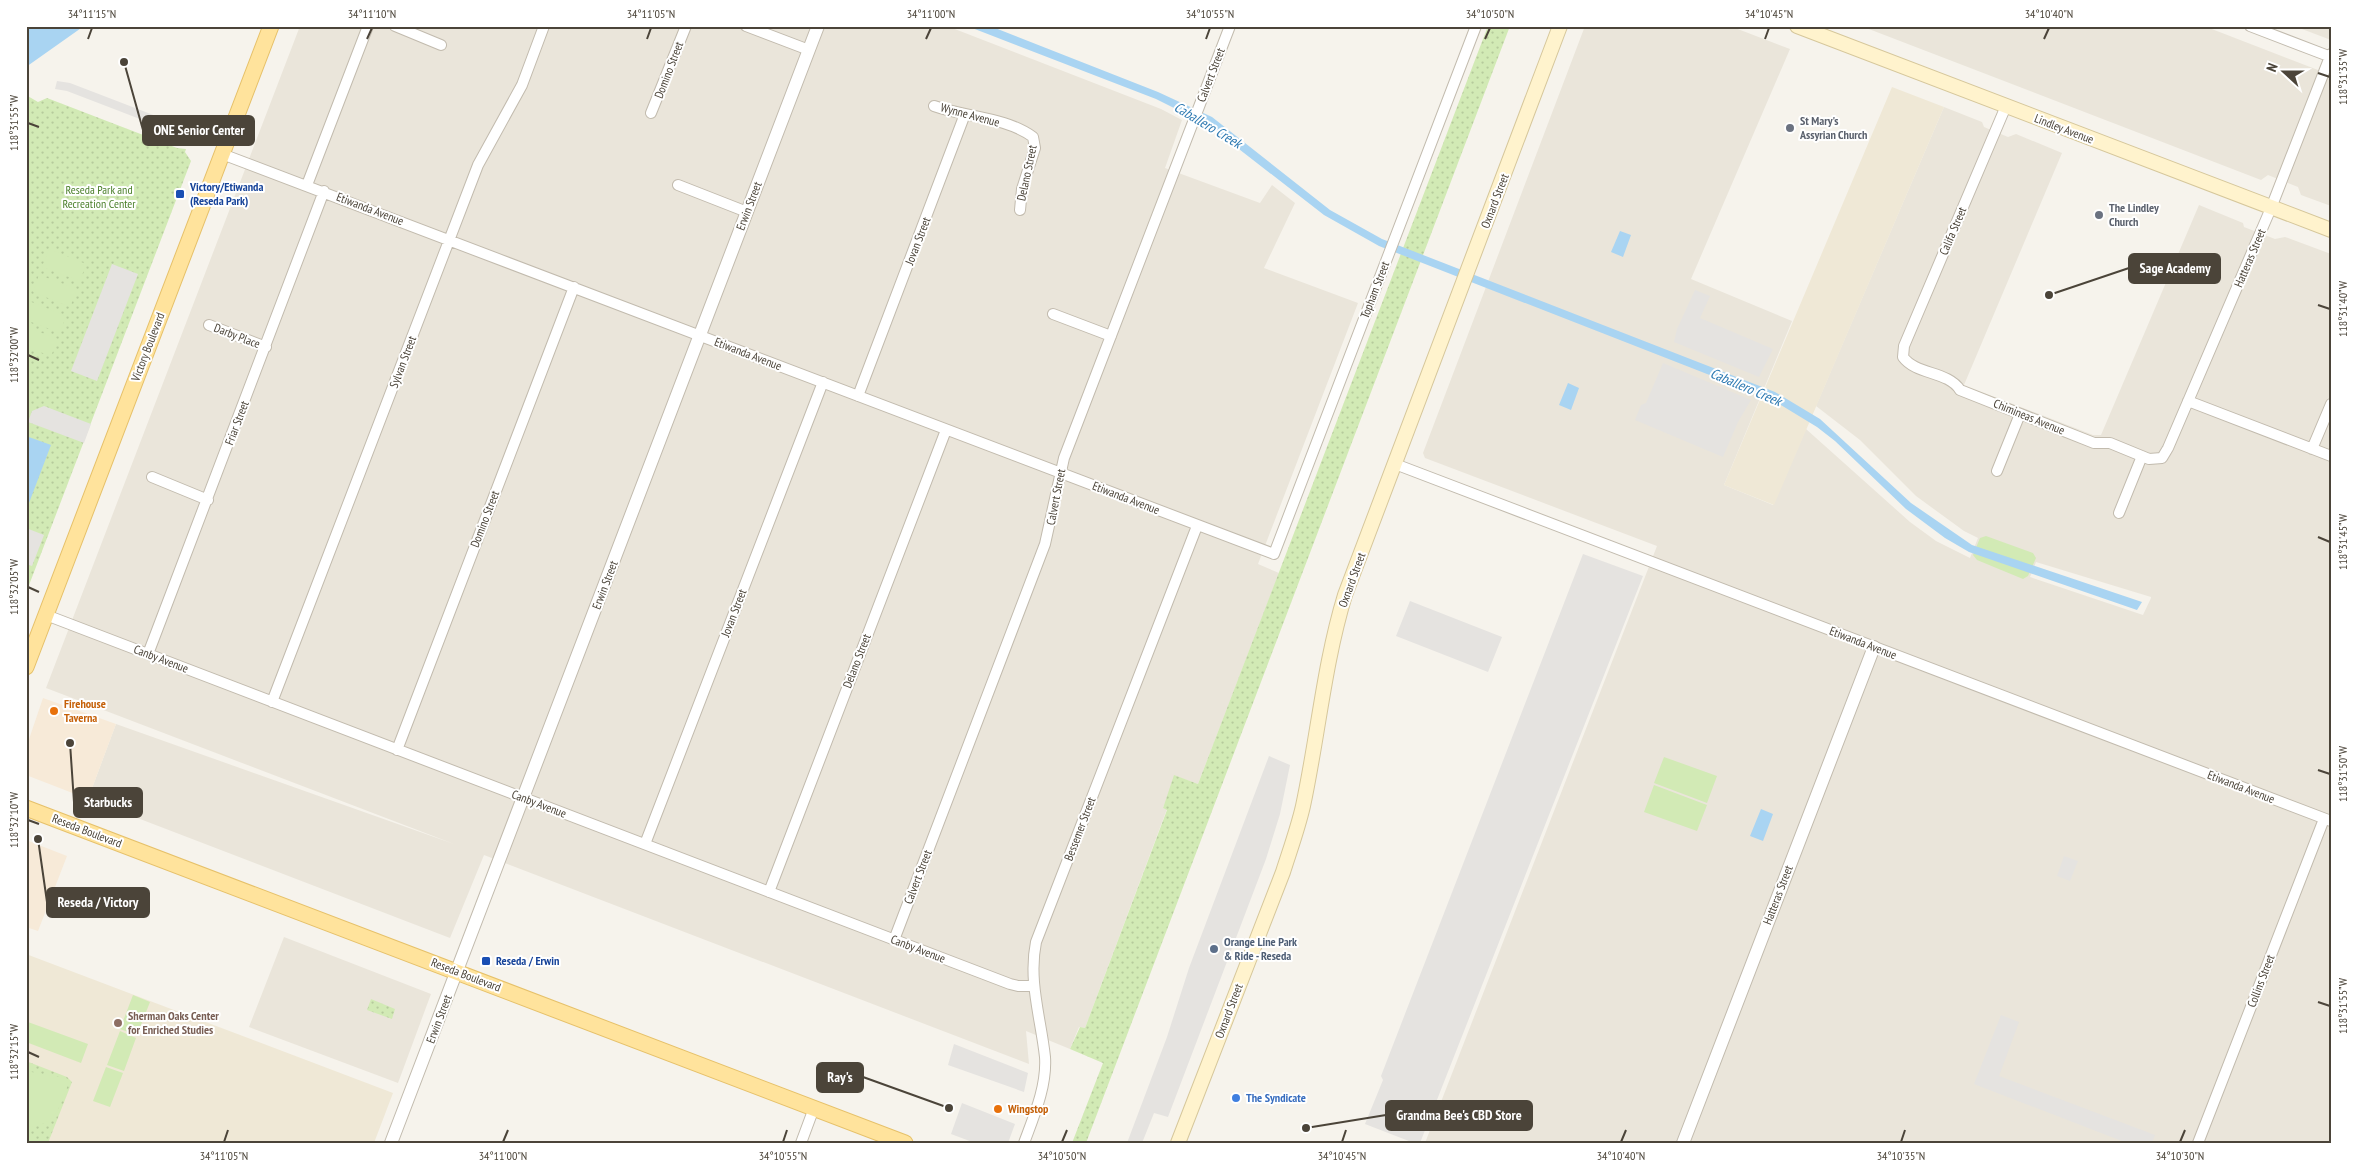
<svg xmlns="http://www.w3.org/2000/svg" width="2357" height="1169" viewBox="0 0 2357 1169" font-family="'PT Sans Narrow',sans-serif">
<style>
.residential{fill:#eae5da;fill-rule:evenodd}
.commercial{fill:#f7ead8}
.education{fill:#efe8d6}
.green{fill:url(#green-dots)}
.pitch{fill:#d2eab5}
.parking{fill:#e5e3e0}
.water{fill:#a9d4f2}
.lines{fill:none;stroke-linecap:round;stroke-linejoin:round}
.minor-casing{stroke:#c2bbae;stroke-width:12}
.tertiary-casing{stroke:#c2bbae;stroke-width:14}
.secondary-casing{stroke:#d6c79b;stroke-width:16}
.primary-casing{stroke:#e6c16a;stroke-width:17}
.minor{stroke:#fff;stroke-width:10}
.tertiary{stroke:#fff;stroke-width:12}
.secondary{stroke:#fff3cd;stroke-width:14}
.primary{stroke:#ffe39c;stroke-width:15}
.ticks{fill:none;stroke:#4b4439;stroke-width:2}
.worship-dot{fill:#6b7280;stroke:#fff;stroke-width:2}
.transit-dot{fill:#1a4fb4;stroke:#fff;stroke-width:2}
.food-dot{fill:#e8710a;stroke:#fff;stroke-width:2}
.service-dot{fill:#5c6f8a;stroke:#fff;stroke-width:2}
.education-dot{fill:#8d6e63;stroke:#fff;stroke-width:2}
.shop-dot{fill:#3f7fe0;stroke:#fff;stroke-width:2}
.labels{text-anchor:middle;stroke-width:4;stroke-linejoin:round;paint-order:stroke}
.street-label{font-size:12px;fill:#4b4439;stroke:#fff}
.worship-label{font-size:12px;font-weight:bold;fill:#5b616d;stroke:#fff;text-anchor:start}
.transit-label{font-size:12px;font-weight:bold;fill:#164399;stroke:#fff;text-anchor:start}
.park-label{font-size:12px;fill:#4a7f2a;stroke:#fff}
.food-label{font-size:12px;font-weight:bold;fill:#c56008;stroke:#fff;text-anchor:start}
.service-label{font-size:12px;font-weight:bold;fill:#4e5e75;stroke:#fff;text-anchor:start}
.education-label{font-size:12px;font-weight:bold;fill:#785e54;stroke:#fff;text-anchor:start}
.shop-label{font-size:12px;font-weight:bold;fill:#366cbe;stroke:#fff;text-anchor:start}
.water-label{font-size:14px;font-style:italic;fill:#2e7ab2;stroke:#fff}
.leader{fill:none;stroke:#4b4439;stroke-width:2}
.callout-dot{fill:#4b4439;stroke:#fff;stroke-width:2}
.callout{fill:#4b4439;stroke:#4b4439;stroke-width:2}
.callout-label{font-size:14px;text-anchor:middle;font-weight:bold;fill:#fff}
.neatline{fill:none;stroke:#4b4439;stroke-width:2}
.ticks-label{font-size:12px;text-anchor:middle;fill:#4b4439}
</style>
<defs>
<pattern id="green-dots" width="8" height="8" patternUnits="userSpaceOnUse" patternTransform="scale(1.25)"><rect width="8" height="8" fill="#d2eab5"/><path d="M2 2h.1M6 6h.1" fill="none" stroke="#b6ca9c" stroke-width="1.8" stroke-linecap="round"/></pattern>
</defs>
<rect width="100%" height="100%" fill="#f6f3ec"/>
<!-- residential -->
<path class="residential" d="M300,26H947L1161,109L1182,120L1165,168L1260,203L1272,185L1295,203L1264,268L1358,303L1258,564L1279,573L1198,784L1175,776L1163,808L1167,809L1085,1028L1079,1027L1070,1049L1026,1031L1029,1064L484,855L450,938L88,799L116,724L454,844L46,688Z
M1585,26H1730L1790,49L1691,279L1792,321L1724,485L1773,505L1806,429L1910,522L1936,541L1970,558L1978,538L1964,531L1916,496L1860,440L1816,406L1944,107L1982,122L1984,127L2008,137L2016,134L2062,153L1964,385L2093,435H2101L2199,205L2243,223L2244,227L2275,239L2285,237L2331,254V1143H1425L1657,546L1425,458L1423,453ZM2036,562L2151,597V598L2143,615L2030,577Z
M1861,26H2204L2331,75V206L2301,195L2298,187L2268,175L2261,180Z
M2294,26H2331V40Z
M284,937L431,994L398,1083L249,1027Z"/>
<!-- commercial -->
<path class="commercial" d="M43,698L116,724L88,799L26,775V748Z
M26,840L67,856L38,931L26,927Z"/>
<!-- education -->
<path class="education" d="M1892,87L1944,107L1774,505L1724,485Z
M26,954L393,1093L374,1143H26Z"/>
<!-- green -->
<path class="green" d="M1488,26H1510L1086,1143H1072L1103,1063L1070,1049L1080,1027L1085,1028L1167,810L1163,808L1174,775L1198,784Z
M26,95L38,102L47,98L177,148L186,149L185,152L191,161L26,593Z
M371,999L395,1009L392,1019L367,1010Z
M26,1061L67,1077L72,1082L48,1143H26Z"/>
<!-- pitch -->
<path class="pitch" d="M49,249L86,264L80,281L42,267Z
M39,275L77,289L70,307L33,292Z
M29,301L66,316L60,333L26,320Z
M26,327L58,339L51,356L26,347Z
M1986,536L2033,553L2036,558L2028,576L2023,579L1977,560L1973,555L1980,538Z
M1664,757L1717,776L1707,803L1654,783Z
M1654,785L1707,805L1697,831L1644,812Z
M133,995L150,1002L137,1035L120,1029Z
M28,1022L88,1044L81,1063L26,1042Z
M120,1031L136,1038L124,1071L107,1065Z
M106,1067L123,1073L110,1107L93,1101Z
M26,1071L60,1077L69,1081C62,1104 54,1129 26,1126Z"/>
<!-- parking -->
<path class="parking" d="M57,81L70,83L182,126L179,134L67,91L55,89Z
M112,264L138,274L97,381L71,371Z
M1695,290L1710,296L1700,318L1773,349L1759,377L1674,342L1677,329Z
M1663,363L1751,400L1738,422L1723,457L1635,420L1641,405L1646,403Z
M44,406L91,424L84,443L28,422L32,411Z
M26,528L44,535L32,566L26,564Z
M1583,554L1643,576L1420,1143H1414L1365,1124L1383,1080L1381,1076Z
M1410,601L1502,637L1488,672L1396,636Z
M1269,756L1290,765L1280,814L1266,859L1168,1117L1154,1113L1142,1143H1127L1167,1037L1189,968Z
M2064,856L2078,861L2070,881L2057,876Z
M2001,1015L2019,1022L1999,1076L2155,1135L2152,1143H2127L1974,1084Z
M954,1044L1028,1073L1024,1092L948,1065Z
M962,1103L1015,1124L1008,1143H975L951,1134Z"/>
<!-- water -->
<path class="water" d="M26,26H84L26,67Z
M967,26H990L1158,92L1212,117L1330,210L1382,239L1775,392L1820,419L1911,503L1972,545L2142,602L2137,610L1969,552L1945,538L1906,509L1835,441L1817,427L1771,399L1379,246L1324,215L1208,125L1156,99Z
M1620,231L1631,235L1623,257L1611,252Z
M1568,383L1579,388L1571,410L1559,405Z
M26,436L51,445L29,503L26,502Z
M1761,809L1773,814L1763,841L1750,836Z"/>
<g class="lines">
<defs>
<path id="minor" d="M395,26L441,45
M746,26L809,50
M2250,26L2331,57
M934,106C965,117 1006,117 1033,137L1035,148L1022,189L1020,210
M2006,106L1904,346L1903,357C1916,375 1948,371 1960,390L2094,443H2110L2149,459L2162,458L2168,448L2271,208L2331,54
M651,113L686,26
M222,154L1274,554L1476,26
M307,185L368,26
M678,185L747,212
M1053,314L1111,336
M209,325L266,347
M858,396L965,114
M2188,401L2331,456
M2312,449L2331,404
M1395,464L2331,821
M1997,471L2020,414
M152,477L208,500
M2119,513L2142,456
M46,615L1010,984L1018,986H1034
M148,654L324,191
M272,702L478,165L522,85L544,26
M397,750L574,287
M645,844L823,382
M769,892L946,430
M894,940L1045,544L1064,458L1230,26
M801,1143L814,1108
M1024,1143C1034,1116 1047,1086 1045,1057C1041,1019 1028,981 1036,942L1197,526
M2198,1143L2324,819"/>
<path id="tertiary" d="M391,1143L818,26
M1683,1143L1874,647"/>
<path id="secondary" d="M1797,26L2331,230
M1178,1143L1283,872C1290,850 1298,828 1303,806C1318,736 1324,664 1345,595L1560,26"/>
<path id="primary" d="M26,667L271,26
M26,808L905,1143"/>
</defs>
<!-- minor casing -->
<use href="#minor" class="minor-casing"/>
<!-- tertiary casing -->
<use href="#tertiary" class="tertiary-casing"/>
<!-- secondary casing -->
<use href="#secondary" class="secondary-casing"/>
<!-- primary casing -->
<use href="#primary" class="primary-casing"/>
<!-- minor -->
<use href="#minor" class="minor"/>
<!-- tertiary -->
<use href="#tertiary" class="tertiary"/>
<!-- secondary -->
<use href="#secondary" class="secondary"/>
<!-- primary -->
<use href="#primary" class="primary"/>
</g>
<!-- ticks -->
<path class="ticks" d="M88,39L92,28M367,39L372,28M647,39L651,28M926,39L931,28M1206,39L1210,28M1485,39L1490,28M1765,39L1769,28M2044,39L2049,28M2318,73L2330,77M28,123L39,127M2318,305L2330,309M28,355L39,360M2318,537L2330,542M28,587L39,592M2318,770L2330,774M28,820L39,824M2318,1002L2330,1006M28,1052L39,1057M224,1142L228,1130M503,1142L508,1130M783,1142L787,1130M1062,1142L1067,1130M1342,1142L1346,1130M1621,1142L1626,1130M1901,1142L1905,1130M2180,1142L2185,1130"/>
<!-- markers -->
<g class="worship-dot">
<circle cx="1790" cy="128" r="5"/>
<circle cx="2099" cy="215" r="5"/>
</g>
<g class="transit-dot">
<rect x="175" y="189" width="10" height="10" rx="2.5"/>
<rect x="481" y="956" width="10" height="10" rx="2.5"/>
</g>
<g class="food-dot">
<circle cx="54" cy="711" r="5"/>
<circle cx="998" cy="1109" r="5"/>
</g>
<circle class="service-dot" cx="1214" cy="949" r="5"/>
<circle class="education-dot" cx="118" cy="1023" r="5"/>
<circle class="shop-dot" cx="1236" cy="1098" r="5"/>
<g class="labels">
<!-- street labels -->
<g class="street-label">
<text transform="translate(669 70) rotate(-69)" y="4">Domino Street</text>
<text transform="translate(1211 75) rotate(-69)" y="4">Calvert Street</text>
<text transform="translate(970 115) rotate(15)" y="4">Wynne Avenue</text>
<text transform="translate(2064 129) rotate(21)" y="4">Lindley Avenue</text>
<text transform="translate(1027 173) rotate(-78)" y="4">Delano Street</text>
<text transform="translate(1495 201) rotate(-69)" y="4">Oxnard Street</text>
<text transform="translate(749 206) rotate(-69)" y="4">Erwin Street</text>
<text transform="translate(370 209) rotate(21)" y="4">Etiwanda Avenue</text>
<text transform="translate(1953 231) rotate(-67)" y="4">Califa Street</text>
<text transform="translate(918 241) rotate(-69)" y="4">Jovan Street</text>
<text transform="translate(2250 258) rotate(-67)" y="4">Hatteras Street</text>
<text transform="translate(1375 290) rotate(-69)" y="4">Topham Street</text>
<text transform="translate(237 336) rotate(21)" y="4">Darby Place</text>
<text transform="translate(148 347) rotate(-69)" y="4">Victory Boulevard</text>
<text transform="translate(748 354) rotate(21)" y="4">Etiwanda Avenue</text>
<text transform="translate(403 362) rotate(-69)" y="4">Sylvan Street</text>
<text transform="translate(2029 417) rotate(22)" y="4">Chimineas Avenue</text>
<text transform="translate(237 423) rotate(-69)" y="4">Friar Street</text>
<text transform="translate(1056 497) rotate(-79)" y="4">Calvert Street</text>
<text transform="translate(1126 498) rotate(21)" y="4">Etiwanda Avenue</text>
<text transform="translate(485 519) rotate(-69)" y="4">Domino Street</text>
<text transform="translate(1352 580) rotate(-70)" y="4">Oxnard Street</text>
<text transform="translate(605 585) rotate(-69)" y="4">Erwin Street</text>
<text transform="translate(734 613) rotate(-69)" y="4">Jovan Street</text>
<text transform="translate(1863 643) rotate(21)" y="4">Etiwanda Avenue</text>
<text transform="translate(161 659) rotate(21)" y="4">Canby Avenue</text>
<text transform="translate(857 661) rotate(-69)" y="4">Delano Street</text>
<text transform="translate(2241 787) rotate(21)" y="4">Etiwanda Avenue</text>
<text transform="translate(539 804) rotate(21)" y="4">Canby Avenue</text>
<text transform="translate(1080 829) rotate(-69)" y="4">Bessemer Street</text>
<text transform="translate(87 831) rotate(21)" y="4">Reseda Boulevard</text>
<text transform="translate(918 877) rotate(-69)" y="4">Calvert Street</text>
<text transform="translate(1778 895) rotate(-69)" y="4">Hatteras Street</text>
<text transform="translate(918 949) rotate(21)" y="4">Canby Avenue</text>
<text transform="translate(466 975) rotate(21)" y="4">Reseda Boulevard</text>
<text transform="translate(2261 981) rotate(-69)" y="4">Collins Street</text>
<text transform="translate(1229 1011) rotate(-69)" y="4">Oxnard Street</text>
<text transform="translate(439 1019) rotate(-69)" y="4">Erwin Street</text>
</g>
<!-- worship labels -->
<g class="worship-label">
<text x="1800" y="125">St Mary's<tspan x="1800" dy="14">Assyrian Church</tspan></text>
<text x="2109" y="212">The Lindley<tspan x="2109" dy="14">Church</tspan></text>
</g>
<!-- transit labels -->
<g class="transit-label">
<text x="190" y="191">Victory/Etiwanda<tspan x="190" dy="14">(Reseda Park)</tspan></text>
<text x="496" y="965">Reseda / Erwin</text>
</g>
<!-- park labels -->
<g class="park-label">
<text x="99" y="194">Reseda Park and<tspan x="99" dy="14">Recreation Center</tspan></text>
</g>
<!-- food labels -->
<g class="food-label">
<text x="64" y="708">Firehouse<tspan x="64" dy="14">Taverna</tspan></text>
<text x="1008" y="1113">Wingstop</text>
</g>
<!-- service labels -->
<g class="service-label">
<text x="1224" y="946">Orange Line Park<tspan x="1224" dy="14">&amp; Ride - Reseda</tspan></text>
</g>
<!-- education labels -->
<g class="education-label">
<text x="128" y="1020">Sherman Oaks Center<tspan x="128" dy="14">for Enriched Studies</tspan></text>
</g>
<!-- shop labels -->
<g class="shop-label">
<text x="1246" y="1102">The Syndicate</text>
</g>
<!-- water labels -->
<g class="water-label">
<text transform="translate(1208 125) rotate(31)" y="5">Caballero Creek</text>
<text transform="translate(1746 387) rotate(23)" y="5">Caballero Creek</text>
</g>
</g>
<!-- callouts -->
<path class="leader" d="M124 62L143 130M2049 295L2129 268M70 743L74 802M38 839L47 902M949 1108L863 1077M1306 1128L1386 1115"/>
<g class="callout-dot">
<circle cx="124" cy="62" r="5"/>
<circle cx="2049" cy="295" r="5"/>
<circle cx="70" cy="743" r="5"/>
<circle cx="38" cy="839" r="5"/>
<circle cx="949" cy="1108" r="5"/>
<circle cx="1306" cy="1128" r="5"/>
</g>
<g class="callout">
<rect x="143" y="116" width="111" height="29" rx="5"/>
<rect x="2129" y="254" width="91" height="29" rx="5"/>
<rect x="74" y="788" width="68" height="29" rx="5"/>
<rect x="47" y="888" width="102" height="29" rx="5"/>
<rect x="817" y="1063" width="46" height="29" rx="5"/>
<rect x="1386" y="1101" width="146" height="29" rx="5"/>
</g>
<g class="callout-label">
<text x="199" y="135">ONE Senior Center</text>
<text x="2175" y="273">Sage Academy</text>
<text x="108" y="807">Starbucks</text>
<text x="98" y="907">Reseda / Victory</text>
<text x="840" y="1082">Ray's</text>
<text x="1459" y="1120">Grandma Bee's CBD Store</text>
</g>
<!-- border -->
<rect width="2357" height="1169" fill="none" stroke="#ffffff" stroke-width="55"/>
<!-- north arrow -->
<g transform="translate(2284 72) rotate(291)" stroke="#ffffff" stroke-width="4" paint-order="stroke">
<path d="M0-4L9 19L0 12L-9 19Z" fill="#4b4439"/>
<text y="-8" font-size="14" font-weight="bold" text-anchor="middle" fill="#4b4439">N</text>
</g>
<rect x="28" y="28" width="2302" height="1114" class="neatline"/>
<g class="ticks-label">
<text x="92" y="18">34°11'15"N</text>
<text x="372" y="18">34°11'10"N</text>
<text x="651" y="18">34°11'05"N</text>
<text x="931" y="18">34°11'00"N</text>
<text x="1210" y="18">34°10'55"N</text>
<text x="1490" y="18">34°10'50"N</text>
<text x="1769" y="18">34°10'45"N</text>
<text x="2049" y="18">34°10'40"N</text>
<text transform="translate(2343 77) rotate(-90)" y="4">118°31'35"W</text>
<text transform="translate(14 123) rotate(-90)" y="4">118°31'55"W</text>
<text transform="translate(2343 309) rotate(-90)" y="4">118°31'40"W</text>
<text transform="translate(14 355) rotate(-90)" y="4">118°32'00"W</text>
<text transform="translate(2343 542) rotate(-90)" y="4">118°31'45"W</text>
<text transform="translate(14 587) rotate(-90)" y="4">118°32'05"W</text>
<text transform="translate(2343 774) rotate(-90)" y="4">118°31'50"W</text>
<text transform="translate(14 820) rotate(-90)" y="4">118°32'10"W</text>
<text transform="translate(2343 1006) rotate(-90)" y="4">118°31'55"W</text>
<text transform="translate(14 1052) rotate(-90)" y="4">118°32'15"W</text>
<text x="224" y="1160">34°11'05"N</text>
<text x="503" y="1160">34°11'00"N</text>
<text x="783" y="1160">34°10'55"N</text>
<text x="1062" y="1160">34°10'50"N</text>
<text x="1342" y="1160">34°10'45"N</text>
<text x="1621" y="1160">34°10'40"N</text>
<text x="1901" y="1160">34°10'35"N</text>
<text x="2180" y="1160">34°10'30"N</text>
</g>
</svg>
